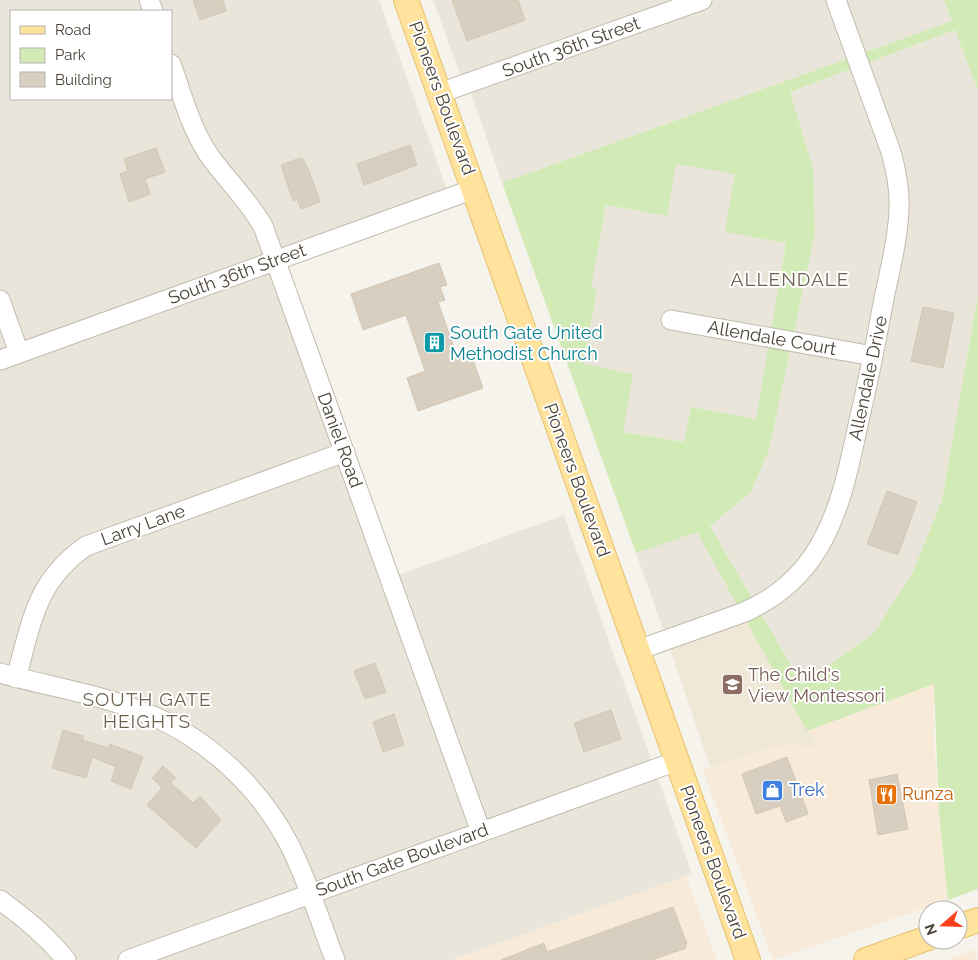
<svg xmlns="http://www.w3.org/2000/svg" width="978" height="960" viewBox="0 0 978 960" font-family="Raleway,sans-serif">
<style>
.residential{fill:#eae5da;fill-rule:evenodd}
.commercial{fill:#f7ead8}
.education{fill:#efe8d6}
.green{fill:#d2eab5;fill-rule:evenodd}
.building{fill:#d8cfc1;stroke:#d3c7b4}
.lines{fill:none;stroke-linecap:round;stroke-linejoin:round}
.minor-casing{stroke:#c2bbae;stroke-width:21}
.major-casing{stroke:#e6c16a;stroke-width:26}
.minor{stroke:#fff;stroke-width:19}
.major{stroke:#ffe39c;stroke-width:24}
.labels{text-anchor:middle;stroke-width:4;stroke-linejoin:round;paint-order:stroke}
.street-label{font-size:18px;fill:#4b4439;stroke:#fff}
.culture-label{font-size:18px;fill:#0d838f;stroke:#fff;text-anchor:start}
.education-label{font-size:18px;fill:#785e54;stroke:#fff;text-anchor:start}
.shop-label{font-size:18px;fill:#366cbe;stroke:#fff;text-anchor:start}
.food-label{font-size:18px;fill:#c56008;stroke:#fff;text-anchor:start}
.neighbourhood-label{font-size:19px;letter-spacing:1px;fill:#6e6250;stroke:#fff}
</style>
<rect width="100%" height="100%" fill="#f6f3ec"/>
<!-- residential -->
<path class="residential" d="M0,0H379L450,198L276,260L390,578L564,515L692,874L452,960H0ZM11,11H171V99H11Z
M433,0H944L952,21L502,183L468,84L464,85Z
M955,30L978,91V294L942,500L912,574L874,633L802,684L710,526L751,492L769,450L815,233L813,168L790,92Z
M676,163L735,174L786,243L756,419L691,407L684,442L623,432L584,365L597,290L591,288L606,205L667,216Z
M697,531L742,613L667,640L636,553Z"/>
<!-- commercial -->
<path class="commercial" d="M934,684V737L939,814L948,900L773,960L703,770L771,747L794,745L817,748L807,731Z
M686,876L717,960H452Z
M976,949L977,960H947Z"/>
<!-- education -->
<path class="education" d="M742,613L817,748L794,745L771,747L710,767L667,640Z"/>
<!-- green -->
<path class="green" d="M944,0H978V91L955,30L790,92L813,168L815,233L769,450L751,492L710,526L802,684L874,633L912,574L942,500L978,294V889L948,900L939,814L934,684L807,731L697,532L636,553L502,183L952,21ZM676,164L735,174L725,232L786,243L756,419L691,407L684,442L623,432L633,374L584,364L597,289L591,288L606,205L667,216Z"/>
<!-- building -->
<path class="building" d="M193,0H223L226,11L200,20Z
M452,0H518L525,20L467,41Z
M410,145L417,165L364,185L357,164Z
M156,148L165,172L145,179L150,194L129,202L120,174L128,171L124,159Z
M300,158L301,160L303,159L309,171L320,202L301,209L297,199L293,201L281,165Z
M439,263L447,285L440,287L445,300L438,302L458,359L471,355L483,388L418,411L407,378L425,371L406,315L363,330L351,294Z
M923,307L954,313L943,368L911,361Z
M887,491L917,502L898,555L867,544Z
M375,663L386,692L365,699L354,671Z
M611,710L621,739L584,752L574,723Z
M394,714L404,745L383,752L373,722Z
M63,730L83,736L82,740L109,748L110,744L143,757L131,789L111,781L116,767L92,757L86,778L52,768Z
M787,757L808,814L786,822L780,806L756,814L742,774Z
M163,766L176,778L171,783L193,803L200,796L221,820L196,848L147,805L162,788L152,778Z
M897,774L908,829L878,835L869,780Z
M673,907L687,944L685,945L686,948L652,960H501L544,943L547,952Z"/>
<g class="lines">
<defs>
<path id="minor" d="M149,0L153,11
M171,64C183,97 192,134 214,162C231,184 249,202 263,226L481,832
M440,93L702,0
M0,300L19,353
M671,320L873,356
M0,360L474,189
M638,650L742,613C773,600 799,579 817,550C840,513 849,467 858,425C867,386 875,348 882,309C888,276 898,242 899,208C900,189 896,170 891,152L836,0
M0,673C50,687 105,695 153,716C211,742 260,788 289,844C308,881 320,921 335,960
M16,678C32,622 35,582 86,546L345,452
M0,900C25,918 47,936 66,960
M128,960L677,761"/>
<path id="major" d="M406,0L748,960
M958,927L978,920
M866,960L928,938"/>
</defs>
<!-- minor casing -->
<use href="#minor" class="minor-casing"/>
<!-- major casing -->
<use href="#major" class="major-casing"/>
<!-- minor -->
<use href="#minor" class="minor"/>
<!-- major -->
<use href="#major" class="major"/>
</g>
<!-- icons -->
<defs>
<symbol id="building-square" viewBox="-11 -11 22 22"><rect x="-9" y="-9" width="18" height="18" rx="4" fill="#0f9aa8" stroke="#fff"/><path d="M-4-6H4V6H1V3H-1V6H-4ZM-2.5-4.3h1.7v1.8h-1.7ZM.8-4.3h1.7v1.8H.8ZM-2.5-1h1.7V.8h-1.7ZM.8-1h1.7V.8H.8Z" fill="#fff"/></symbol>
<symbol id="school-square" viewBox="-11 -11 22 22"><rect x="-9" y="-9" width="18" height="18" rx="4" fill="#8d6e63" stroke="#fff"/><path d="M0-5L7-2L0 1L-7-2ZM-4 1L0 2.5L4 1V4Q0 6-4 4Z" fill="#fff"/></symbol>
<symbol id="shop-square" viewBox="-11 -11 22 22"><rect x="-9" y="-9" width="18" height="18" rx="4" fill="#3f7fe0" stroke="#fff"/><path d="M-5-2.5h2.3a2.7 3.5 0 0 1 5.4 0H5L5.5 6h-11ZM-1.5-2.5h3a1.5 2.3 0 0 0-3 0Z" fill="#fff"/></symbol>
<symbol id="restaurant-square" viewBox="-11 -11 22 22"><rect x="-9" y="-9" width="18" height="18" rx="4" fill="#e8710a" stroke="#fff"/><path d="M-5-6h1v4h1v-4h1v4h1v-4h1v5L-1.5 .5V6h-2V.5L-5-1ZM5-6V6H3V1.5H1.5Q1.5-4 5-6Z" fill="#fff"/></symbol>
</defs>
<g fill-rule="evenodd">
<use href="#building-square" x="422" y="330" width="25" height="25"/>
<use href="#school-square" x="720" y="672" width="25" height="25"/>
<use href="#shop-square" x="760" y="778" width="25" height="25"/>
<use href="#restaurant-square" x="874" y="782" width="25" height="25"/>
</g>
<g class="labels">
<!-- street labels -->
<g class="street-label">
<text transform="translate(571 47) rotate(-20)" y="6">South 36th Street</text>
<text transform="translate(442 98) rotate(70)" y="6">Pioneers Boulevard</text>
<text transform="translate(237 274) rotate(-20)" y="6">South 36th Street</text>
<text transform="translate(772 338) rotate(10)" y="6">Allendale Court</text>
<text transform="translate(868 378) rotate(-78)" y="6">Allendale Drive</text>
<text transform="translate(340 440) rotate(70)" y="6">Daniel Road</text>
<text transform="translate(577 480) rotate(70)" y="6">Pioneers Boulevard</text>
<text transform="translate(143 525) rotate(-20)" y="6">Larry Lane</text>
<text transform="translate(402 860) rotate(-20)" y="6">South Gate Boulevard</text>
<text transform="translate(713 862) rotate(70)" y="6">Pioneers Boulevard</text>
</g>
<!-- culture labels -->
<g class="culture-label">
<text x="450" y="339">South Gate United<tspan x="450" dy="21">Methodist Church</tspan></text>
</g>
<!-- education labels -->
<g class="education-label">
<text x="748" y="681">The Child's<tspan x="748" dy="21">View Montessori</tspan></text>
</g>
<!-- shop labels -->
<g class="shop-label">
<text x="789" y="796">Trek</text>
</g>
<!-- food labels -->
<g class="food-label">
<text x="902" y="800">Runza</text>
</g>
<!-- neighbourhood labels -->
<g class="neighbourhood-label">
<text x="790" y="286">ALLENDALE</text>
<text x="147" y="706">SOUTH GATE<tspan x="147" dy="22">HEIGHTS</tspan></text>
</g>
</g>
<!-- legend -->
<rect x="10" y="10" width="162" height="90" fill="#ffffff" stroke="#b7b4b0"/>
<rect x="20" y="26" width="25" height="8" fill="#ffe39c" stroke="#b7b4b0"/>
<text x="55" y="35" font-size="15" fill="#4b4439">Road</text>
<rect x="20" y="48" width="25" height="15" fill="#d2eab5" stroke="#b7b4b0"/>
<text x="55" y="60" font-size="15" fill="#4b4439">Park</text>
<rect x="20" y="72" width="25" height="15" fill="#d8cfc1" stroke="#b7b4b0"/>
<text x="55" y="85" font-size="15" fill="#4b4439">Building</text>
<!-- north arrow -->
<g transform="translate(943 925) rotate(250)"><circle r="24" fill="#ffffff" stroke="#b7b4b0"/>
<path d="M0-4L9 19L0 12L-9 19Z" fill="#fc3f1d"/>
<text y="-8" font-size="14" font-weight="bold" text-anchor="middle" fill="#4b4439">N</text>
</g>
</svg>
